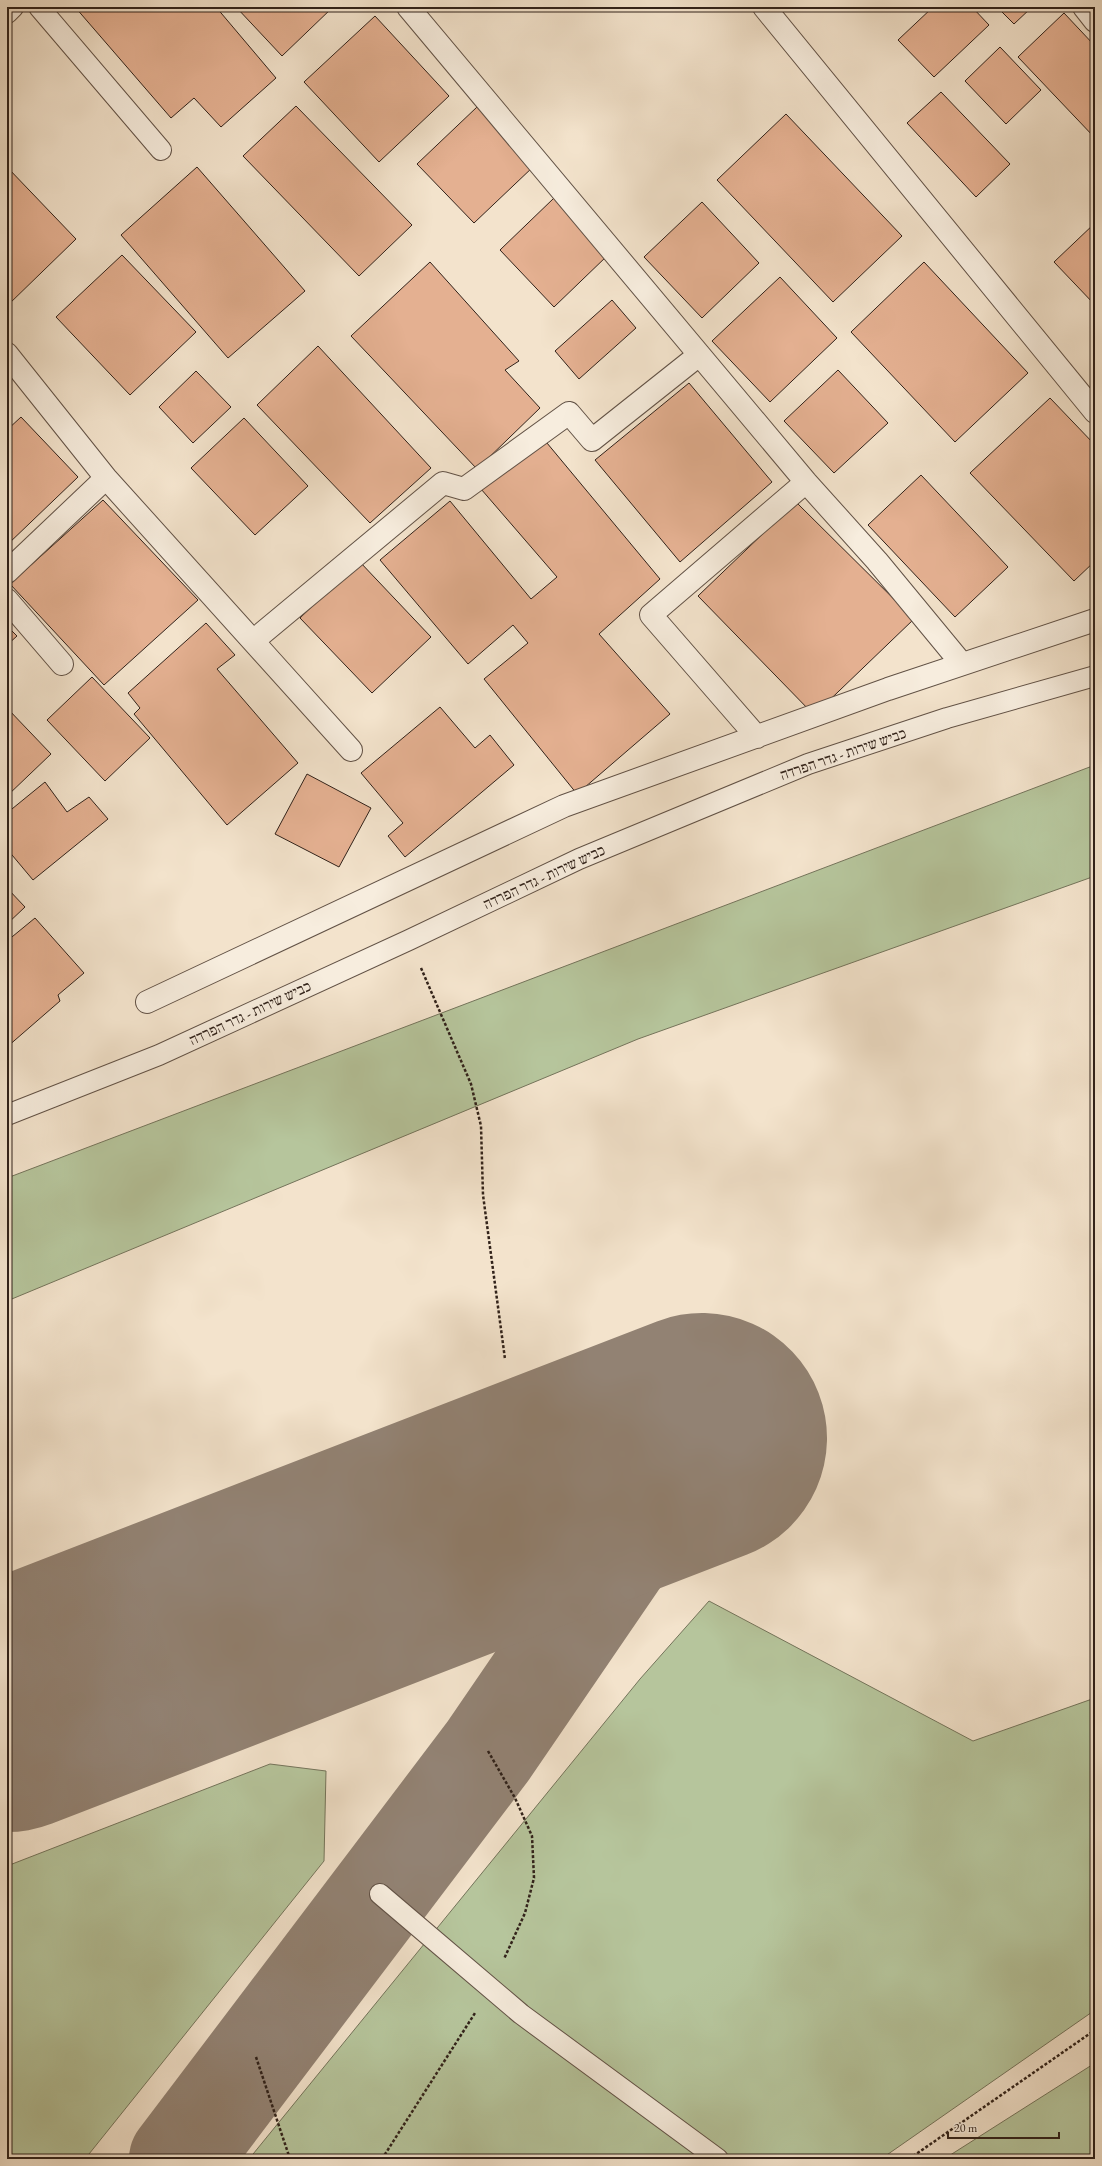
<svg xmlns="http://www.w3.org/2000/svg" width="1102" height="2166" viewBox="0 0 1102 2166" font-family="'EB Garamond','Frank Ruhl Libre',serif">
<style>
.green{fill:#b6c59c;stroke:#74745b}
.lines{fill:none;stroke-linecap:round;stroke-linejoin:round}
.taxiway{stroke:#928273;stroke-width:100}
.runway{stroke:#928273;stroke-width:250}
.building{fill:#e4b091;stroke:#31221a}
.service-casing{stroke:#625246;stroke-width:22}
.minor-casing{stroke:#625246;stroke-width:24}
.path{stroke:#31221a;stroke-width:2.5;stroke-dasharray:3 2;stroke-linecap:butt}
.service{stroke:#f7edde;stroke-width:20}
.minor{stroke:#f7edde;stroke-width:22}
.labels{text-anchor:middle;stroke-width:3;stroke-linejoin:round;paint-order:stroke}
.street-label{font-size:15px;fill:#31221a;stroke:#f7edde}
</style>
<rect width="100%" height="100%" fill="#f3e3cc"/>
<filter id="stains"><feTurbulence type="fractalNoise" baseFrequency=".005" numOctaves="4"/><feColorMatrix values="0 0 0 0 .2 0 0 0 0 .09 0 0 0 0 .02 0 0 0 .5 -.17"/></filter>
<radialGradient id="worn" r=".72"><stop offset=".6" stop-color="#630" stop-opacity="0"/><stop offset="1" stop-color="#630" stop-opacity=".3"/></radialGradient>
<!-- green -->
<path class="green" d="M1095,765V876L638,1039L7,1301V1178Z
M709,1601L973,1741L1095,1698V2010L881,2159H249L640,1679Z
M270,1764L326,1771L324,1861L85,2159H7V1866Z
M1095,2063V2159H944Z"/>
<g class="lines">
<!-- taxiway -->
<path class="taxiway" d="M179,2159L488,1751L702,1438"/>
<!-- runway -->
<path class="runway" d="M7,1707L702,1438"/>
</g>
<!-- building -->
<path class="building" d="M75,7H216L276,78L221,127L194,98L171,118Z
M236,7H333L282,56Z
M933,7H972L989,25L934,77L898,40Z
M997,7H1032L1014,24Z
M1064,13L1095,46V138L1018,57Z
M375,16L449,96L379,162L304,82Z
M1000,47L1041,90L1006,124L965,81Z
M941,92L1010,164L976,197L907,123Z
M296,106L412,225L359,276L243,156Z
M477,107L534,166L474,223L417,164Z
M786,114L902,236L833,302L717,180Z
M7,167L76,239L8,305L7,304Z
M197,167L305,291L228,358L121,235Z
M554,198L608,255L554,307L500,250Z
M702,202L759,263L702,318L644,257Z
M1095,223V305L1054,262Z
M122,255L196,332L130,395L56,317Z
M430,262L519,361L505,370L540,408L477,469L351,336Z
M924,262L1028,373L955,442L851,332Z
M780,277L837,338L770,402L712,341Z
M612,300L636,328L579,379L555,351Z
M318,346L431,468L370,523L257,405Z
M838,370L888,423L834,473L784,421Z
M196,371L231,407L193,443L159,407Z
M689,383L772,482L680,562L595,460Z
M1050,398L1095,445V561L1074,581L970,473Z
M21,417L78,477L7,545V430Z
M244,418L308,486L255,535L191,468Z
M542,437L660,579L599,634L670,714L577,794L484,679L528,643L513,625L468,664L380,560L450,501L531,599L557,577L481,489Z
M921,475L1008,567L955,617L868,525Z
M103,500L198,600L104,685L10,584Z
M796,502L914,619L814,715L698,596Z
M359,561L431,637L372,693L300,618Z
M206,623L235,655L217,669L298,763L227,825L134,714L140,708L128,693Z
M7,626L17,636L7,645Z
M92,677L150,738L105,781L47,720Z
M440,707L475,748L490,735L514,765L405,857L388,836L403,823L361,773Z
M7,708L51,754L7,796Z
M307,774L371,808L339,867L275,834Z
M45,782L67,812L89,797L108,819L33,880L7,849V813Z
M7,888L25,907L7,924Z
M35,918L84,973L58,995L60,1001L7,1047V941Z"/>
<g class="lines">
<defs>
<path id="service" d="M39,7L161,150
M7,1115L159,1055L409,940L579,859L808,764L947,718L1095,676
M380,1894L521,2014L718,2159"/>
<path id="minor" d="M408,7L806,482L877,561L962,664
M764,7L1095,412
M1084,7L1095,21
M7,12L12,7
M7,354L106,478L351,750
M7,572L106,478
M7,600L62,664
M253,641L443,483L464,489L569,413L592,440L699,355
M757,737L651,615L806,482
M147,1002L564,806L888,689L1095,620"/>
</defs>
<!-- service casing -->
<use href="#service" class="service-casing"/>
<!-- minor casing -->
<use href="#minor" class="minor-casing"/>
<!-- path -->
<path class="path" d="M421,968L471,1084L481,1126L483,1195L505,1359
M488,1751L515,1798L532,1836L534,1878L525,1913L504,1959
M256,2057L290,2159
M382,2159L475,2013
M909,2159L1095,2030"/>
<!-- service -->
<use href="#service" class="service"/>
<!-- minor -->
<use href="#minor" class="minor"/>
</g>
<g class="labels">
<!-- street labels -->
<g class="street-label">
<text transform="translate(843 754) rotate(-19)" y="5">כביש שירות - גדר הפרדה</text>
<text transform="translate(544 877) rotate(-25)" y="5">כביש שירות - גדר הפרדה</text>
<text transform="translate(250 1013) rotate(-25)" y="5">כביש שירות - גדר הפרדה</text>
</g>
</g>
<!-- margin -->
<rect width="1102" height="2166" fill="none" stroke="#f3e3cc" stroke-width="24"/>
<rect x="8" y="8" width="1086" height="2150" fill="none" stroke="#31221a" stroke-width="2"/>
<rect x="12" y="12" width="1078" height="2142" fill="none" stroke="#31221a"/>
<!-- scale -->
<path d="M948 2132v6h111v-6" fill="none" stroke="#31221a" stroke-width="2"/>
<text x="954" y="2132" font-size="12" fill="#31221a" stroke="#f7edde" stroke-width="3" paint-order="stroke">20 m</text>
<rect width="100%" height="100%" filter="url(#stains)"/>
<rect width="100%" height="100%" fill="url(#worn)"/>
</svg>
